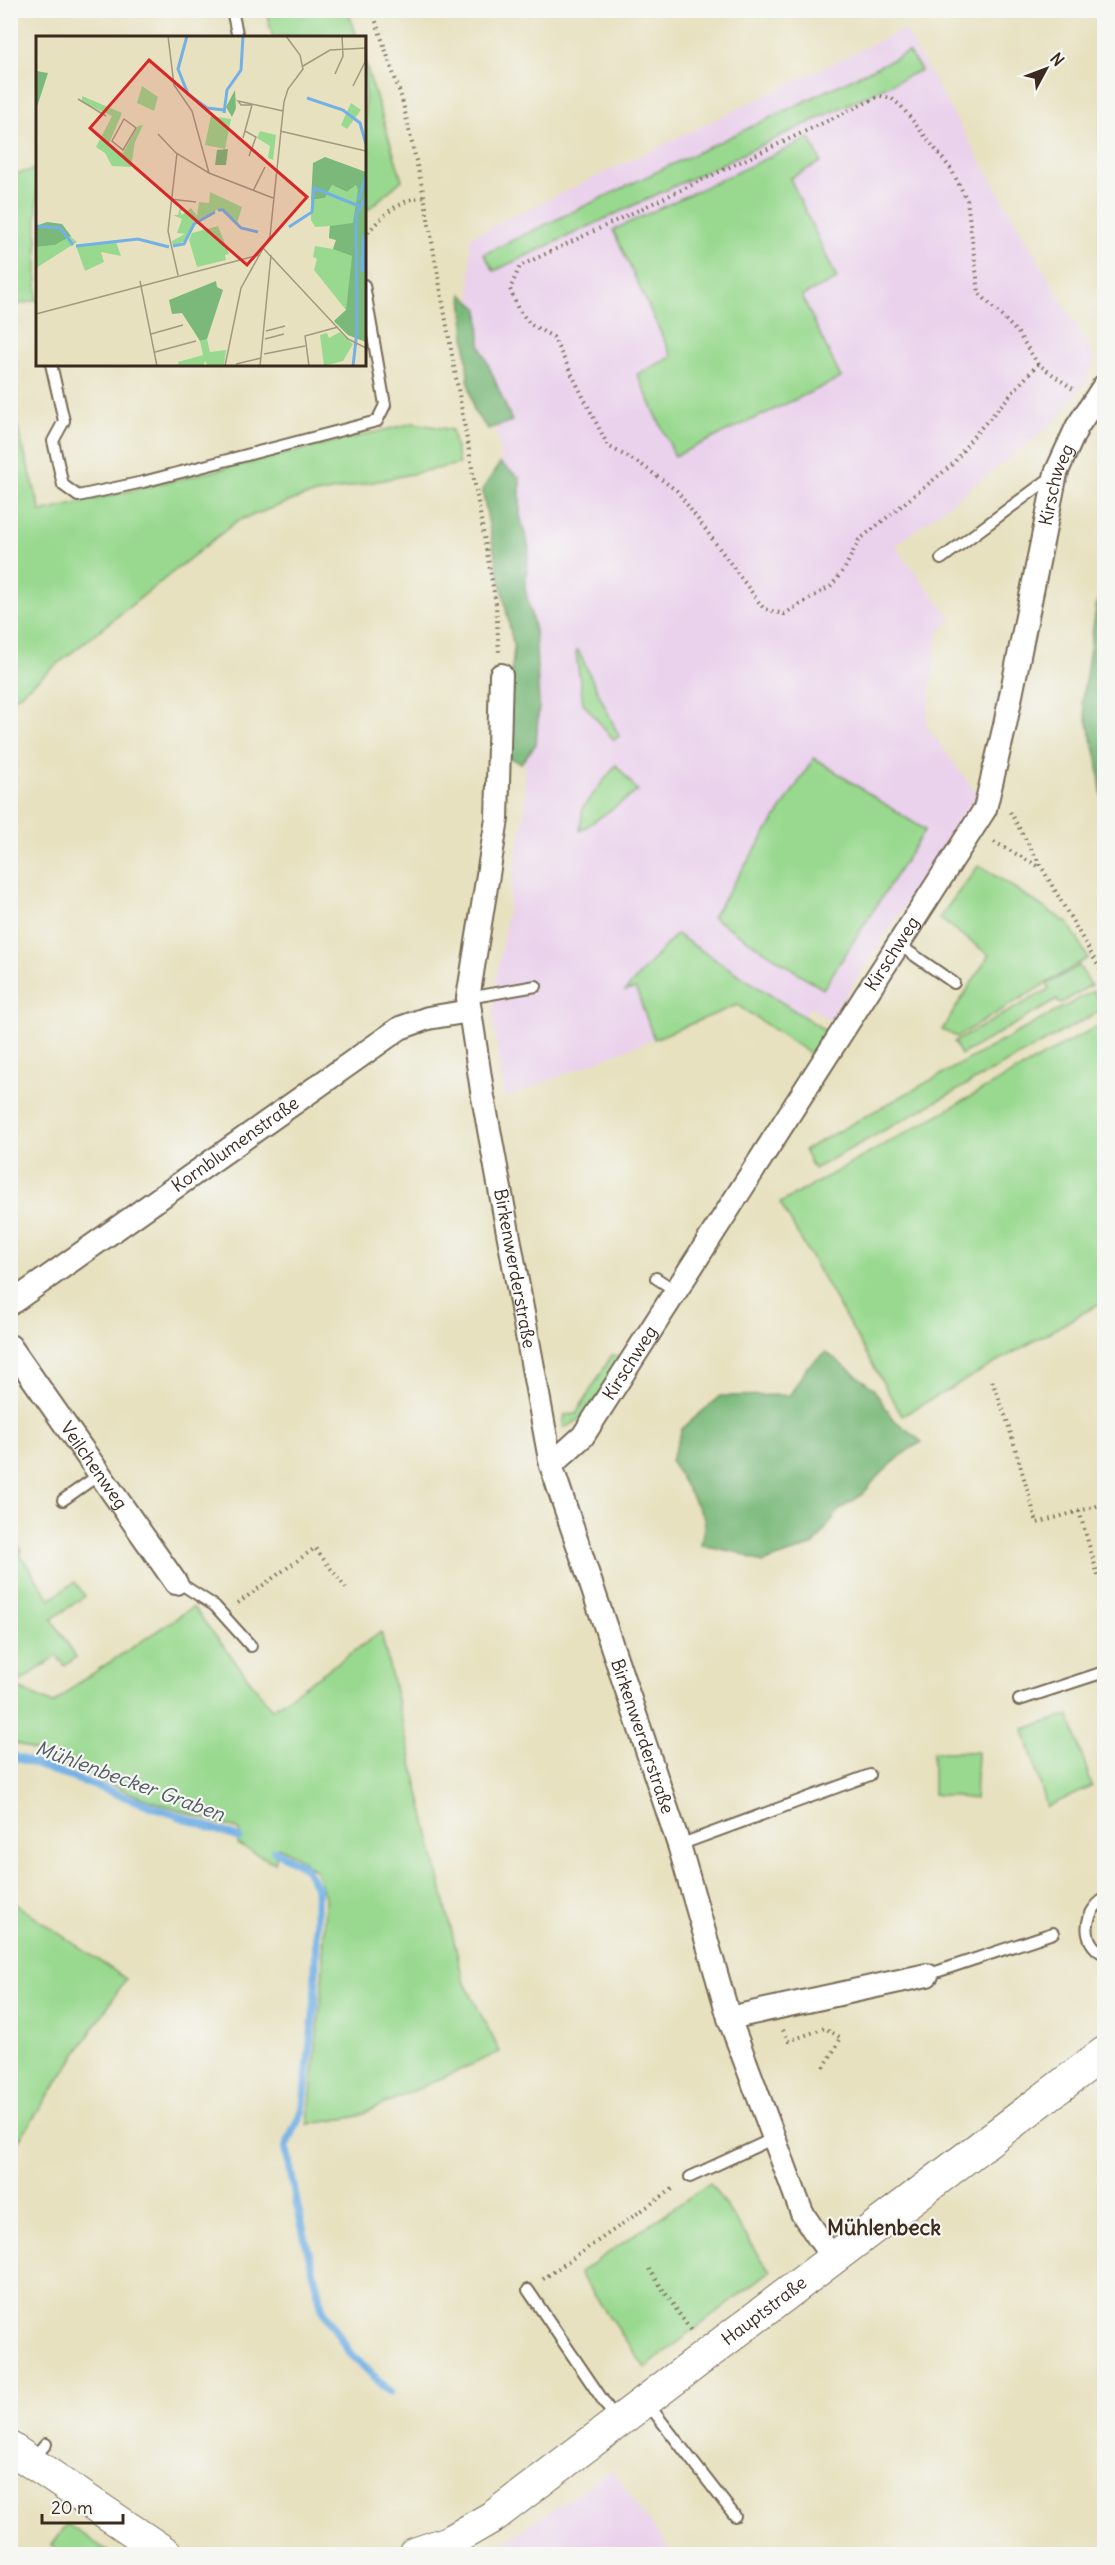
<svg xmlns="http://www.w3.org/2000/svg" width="1115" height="2565" viewBox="0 0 1115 2565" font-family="Delius,sans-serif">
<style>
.built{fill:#ead1ec}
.green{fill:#99d98f;stroke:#6a8256;stroke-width:1.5}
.forest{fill:#7ab97a;stroke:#5a724c;stroke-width:1.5}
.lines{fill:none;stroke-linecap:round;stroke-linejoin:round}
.stream{stroke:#72b0e5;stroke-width:8}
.lane-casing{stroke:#776a56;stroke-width:14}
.street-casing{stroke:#776a56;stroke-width:26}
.secondary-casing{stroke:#776a56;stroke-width:34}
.path{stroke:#776a56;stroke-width:4;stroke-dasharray:1.5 4.5;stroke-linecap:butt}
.lane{stroke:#fff;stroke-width:10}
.street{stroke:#fff;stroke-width:22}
.secondary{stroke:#fff;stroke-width:32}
.labels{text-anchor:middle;stroke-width:4.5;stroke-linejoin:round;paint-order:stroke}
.street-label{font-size:18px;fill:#3b2a1e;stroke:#f6f6f2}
.water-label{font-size:20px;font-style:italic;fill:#4e5964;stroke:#f6f6f2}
.quarter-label{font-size:21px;font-weight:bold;fill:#3b2a1e;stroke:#f6f6f2}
.inset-river{fill:none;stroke:#72b0e5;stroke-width:3}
.inset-road{fill:none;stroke:#a2987f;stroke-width:1.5}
.view{fill:#d62828;fill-opacity:0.15;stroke:#d62828;stroke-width:3}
.inset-edge{fill:none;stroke:#3b2a1e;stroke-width:3}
</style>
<rect width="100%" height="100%" fill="#f6f6f2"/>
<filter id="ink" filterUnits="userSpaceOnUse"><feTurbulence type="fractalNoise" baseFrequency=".0167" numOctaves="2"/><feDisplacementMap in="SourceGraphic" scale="12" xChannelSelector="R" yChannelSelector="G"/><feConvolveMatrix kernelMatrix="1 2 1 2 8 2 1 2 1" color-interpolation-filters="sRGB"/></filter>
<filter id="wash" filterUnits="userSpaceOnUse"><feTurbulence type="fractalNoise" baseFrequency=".008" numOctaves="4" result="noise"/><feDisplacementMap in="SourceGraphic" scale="24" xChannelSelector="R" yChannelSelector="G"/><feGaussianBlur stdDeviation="1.35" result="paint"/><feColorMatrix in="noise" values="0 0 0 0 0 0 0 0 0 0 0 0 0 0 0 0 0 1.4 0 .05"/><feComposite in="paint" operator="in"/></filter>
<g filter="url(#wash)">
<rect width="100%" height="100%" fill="#e7e1bf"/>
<!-- built -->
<path class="built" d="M904,29L1096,360L1084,383L1053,424L895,546L952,619L938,633L926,725L977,794L830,1020L810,1007L789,1039L737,1005L505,1098L493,1021L496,981L525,807L524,723L499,443L471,318L470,237Z
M612,2470L672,2554H485L513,2536Z"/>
<!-- green -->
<path class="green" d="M266,11H348L357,37H273Z
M908,52L921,70L494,271L484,254Z
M365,62L402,180L365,212H364Z
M810,138L821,162L790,178L837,279L802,296L841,378L675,456L637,374L672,357L613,230Z
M37,169V300L11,306V175Z
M10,401L41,512L414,423L452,430L459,464L302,497L237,521L16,697H11Z
M578,650L619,736L614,740L583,703L576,653Z
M814,758L925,830L823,989L712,917Z
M616,765L638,791L580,831L583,807Z
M979,865L1069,924L1088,958L957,1037L942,1030L989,955L939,918Z
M676,934L826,1031L812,1055L737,1005L654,1039L636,989L625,991Z
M1079,966L1091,985L1060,1004L1057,1000L961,1055L954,1042L1049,989L1047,984Z
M1093,991L1104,1009L814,1169L804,1150Z
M1099,1025L1104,1035V1301L902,1416L780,1203Z
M612,1355L620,1358C609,1377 586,1426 563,1427L565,1415L576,1414Z
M16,1542L22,1551L19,1553L50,1599L75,1582L85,1596L52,1619L76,1657L65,1666L57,1656L14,1686L53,1704L78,1683L193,1607L272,1709L381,1632L463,1979L500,2052L355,2117L308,2124L322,1990L325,1896L316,1871L295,1855L278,1847L275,1863L238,1845L240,1830L140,1797L11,1741L10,1546Z
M1069,1715L1092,1786L1047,1807L1024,1729Z
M933,1752H977L975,1799L933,1794Z
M11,1901L126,1979L11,2152Z
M710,2183L770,2271L645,2368L579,2273Z
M67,2524L109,2552L108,2554H63L51,2545Z"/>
<!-- forest -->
<path class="forest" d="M462,294L479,309L480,345L512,421L488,429L474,412L468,378Z
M500,463L520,478V516L529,548L525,588L535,631L539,704L536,744L521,763L509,758V698L514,648L482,490Z
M1104,585V814L1097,758L1082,701L1097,602Z
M826,1352L873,1388L892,1418L922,1442L908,1450L877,1477L862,1495L840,1509L814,1545L762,1563L740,1553L701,1545L705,1520L671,1461L682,1429L720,1396L790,1395L807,1367Z"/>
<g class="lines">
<!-- stream -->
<path class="stream" d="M10,1755L239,1838
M275,1851L305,1867L317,1888L315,2003L303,2109L286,2147L297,2205L322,2308L349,2352L390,2392"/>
</g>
</g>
<g filter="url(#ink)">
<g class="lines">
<defs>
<path id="lane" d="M232,10L238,38
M51,364L64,421L53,441L63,485L78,496L143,482L377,421L385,405L364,285
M941,559L1054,475
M898,944L954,983
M468,998L536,986
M656,1278L676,1291
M63,1500L100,1474
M175,1580L215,1606L251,1646
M1019,1700L1104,1672
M679,1845L870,1775
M1104,1899C1084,1912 1080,1942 1104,1954
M927,1975L1053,1933
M690,2177L772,2139
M528,2290L617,2421
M648,2404L735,2516
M33,2459L46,2444"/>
<g id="street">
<path id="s1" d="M501,675L497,819L468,998L483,1097L551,1465L679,1845L729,2018L802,2213L833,2259"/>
<path id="s2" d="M10,1304L400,1028L428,1018L470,1011"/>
<path id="s3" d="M10,1346L176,1583"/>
<path id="s4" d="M551,1465L583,1436L985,809L1005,725L1056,473L1077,427L1104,386"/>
<path d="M729,2018L927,1975"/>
</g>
<g id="secondary">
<path d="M10,2448L167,2554"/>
<path id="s5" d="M414,2554L449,2542L494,2516L1104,2053"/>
</g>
</defs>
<!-- lane casing -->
<use href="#lane" class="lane-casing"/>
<!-- street casing -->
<use href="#street" class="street-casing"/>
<!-- secondary casing -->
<use href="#secondary" class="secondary-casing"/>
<!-- path -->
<path class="path" d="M372,10L402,99L424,196L496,604L499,653
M364,237C383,215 395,202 424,196
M1038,364L972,438L953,464L859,540L845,568L831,586L784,614L764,609L677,491L642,465L608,446L553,337L530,324L518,309L510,289L520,266L880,96L891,98L901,106L951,169L967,200L979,293L1018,333L1038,364L1073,389
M1010,812L1104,976
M994,842L1040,867
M992,1381L1007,1420L1037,1523L1104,1504
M10,1475L11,1476
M1079,1511L1099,1579
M238,1603L315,1548L348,1591
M783,2030L789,2041L825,2028L841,2038L822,2071
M649,2269L691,2331
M543,2279L674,2188"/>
<!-- lane -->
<use href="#lane" class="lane"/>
<!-- street -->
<use href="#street" class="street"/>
<!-- secondary -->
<use href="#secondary" class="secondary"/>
</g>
</g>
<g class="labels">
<!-- street labels -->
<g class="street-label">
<text dy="6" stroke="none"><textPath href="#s4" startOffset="1120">Kirschweg</textPath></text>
<text dy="6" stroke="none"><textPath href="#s4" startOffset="616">Kirschweg</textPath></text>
<text dy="6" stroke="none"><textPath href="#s2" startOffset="276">Kornblumenstraße</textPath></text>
<text dy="6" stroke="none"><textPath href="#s1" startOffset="600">Birkenwerderstraße</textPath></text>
<text dy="6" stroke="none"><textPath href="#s4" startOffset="130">Kirschweg</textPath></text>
<text dy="6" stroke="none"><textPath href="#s3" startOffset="146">Veilchenweg</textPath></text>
<text dy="6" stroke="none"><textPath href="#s1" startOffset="1086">Birkenwerderstraße</textPath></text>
<text dy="6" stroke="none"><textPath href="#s5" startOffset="428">Hauptstraße</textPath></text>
</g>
<!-- water labels -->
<g class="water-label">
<text transform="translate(130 1781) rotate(20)" y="7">Mühlenbecker Graben</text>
</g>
<!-- quarter labels -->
<g class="quarter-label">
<text x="884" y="2235">Mühlenbeck</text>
</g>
</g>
<!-- overview -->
<g transform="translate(36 36)">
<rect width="330" height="330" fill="#e7e1bf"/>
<path d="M106,50L122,61L118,75L101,67ZM46,60L86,77L72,110L87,117L102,90L107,89L99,106L95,131L76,130L69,117L60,111L76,80L46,66ZM315,67L325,74L311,93L305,89ZM175,80L195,83L189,113L169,109ZM224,95L240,99L237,124L232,122L234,110L221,102ZM325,145L330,153V306L312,299L298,285L310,274L278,234L281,223L277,221L279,210L297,213L300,204L293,202L294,190L279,191L275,184V164L289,162L296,149L311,156ZM174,156L206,171L201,187L183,173L158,186L149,205L137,210L136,205L149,198L141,197L146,183L137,179H142L144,171L148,174L144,175L146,179L155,172L161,180L163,166L173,167ZM182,190L193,218L189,219L190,224L161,231L153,204L156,197ZM34,200L41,206L0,232V211L19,209ZM80,206L85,220L65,216L68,226L49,235L40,210ZM304,296L317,308L307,325L288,330L284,299L291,297L293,302ZM171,303L174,316L190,314L188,330H172L169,325L167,330H143L142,326L167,319L164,305Z" fill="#99d98f"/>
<path d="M0,35L12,37L0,74ZM199,54L200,72L196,81L190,71ZM192,113L190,129H179L181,114ZM289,121L330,136V306L312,299L298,285L310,274L316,220L297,213L300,204L293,202L294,190L317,187L322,154L320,149L311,156L296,149L289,162L275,164L277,127ZM11,186L26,188L35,200L19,209L0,211V190ZM180,245L181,251L187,254L171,303L164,305L146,277L136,278L133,264Z" fill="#7ab97a"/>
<path d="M326,199L330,200L329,236L324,235Z" fill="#72b0e5"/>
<path class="inset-river" d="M151,0L142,33L152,58L171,72L188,74M271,62L307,74L324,87L330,108M188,77L191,54L205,34L207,0M322,165L330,140M182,174H187L205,192L222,196M0,190L24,192L37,209M253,191L276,176L278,152L323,170M40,210L102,203L133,211M137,210L148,208L158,188L179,176M317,330L321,295L320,179L330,161"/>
<path class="inset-road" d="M132,0L138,49L156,75L173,137M267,30L294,14L330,12M299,38L307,20L306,0M317,50L329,26V0M42,63L70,80M216,69H205L202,65L247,75M88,83L100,92L87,114L76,105ZM209,95L220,101L213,120M244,95L330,115M122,98L140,117L173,137L237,162M207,102L216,69M141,117L132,195L142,239M217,155L229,131M134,163L160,166M227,212L312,303L330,312M104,245L121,330M0,278L223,219M230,295L249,290M115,298L147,289M229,303L248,298M119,316L160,305M228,318L269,310M200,328L225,322M189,330L205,252L234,200L248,66L252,53L267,33L264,19L250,0M224,330L235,219M273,330L269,300L302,291"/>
<path class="view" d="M113,24L271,161L211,229L54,92Z"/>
<rect width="330" height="330" class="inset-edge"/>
</g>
<!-- margin -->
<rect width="1115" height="2565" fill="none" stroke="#f6f6f2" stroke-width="36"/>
<!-- north arrow -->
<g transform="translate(1046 69) rotate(49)" stroke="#f6f6f2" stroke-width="4.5" paint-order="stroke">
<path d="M0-4.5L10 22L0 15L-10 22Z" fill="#3b2a1e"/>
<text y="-9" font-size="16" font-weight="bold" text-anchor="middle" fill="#3b2a1e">N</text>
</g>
<!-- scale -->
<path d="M42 2514v9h81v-9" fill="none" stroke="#3b2a1e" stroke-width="3"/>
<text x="51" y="2514" font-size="18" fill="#3b2a1e" stroke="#f6f6f2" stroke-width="4.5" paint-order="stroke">20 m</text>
</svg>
